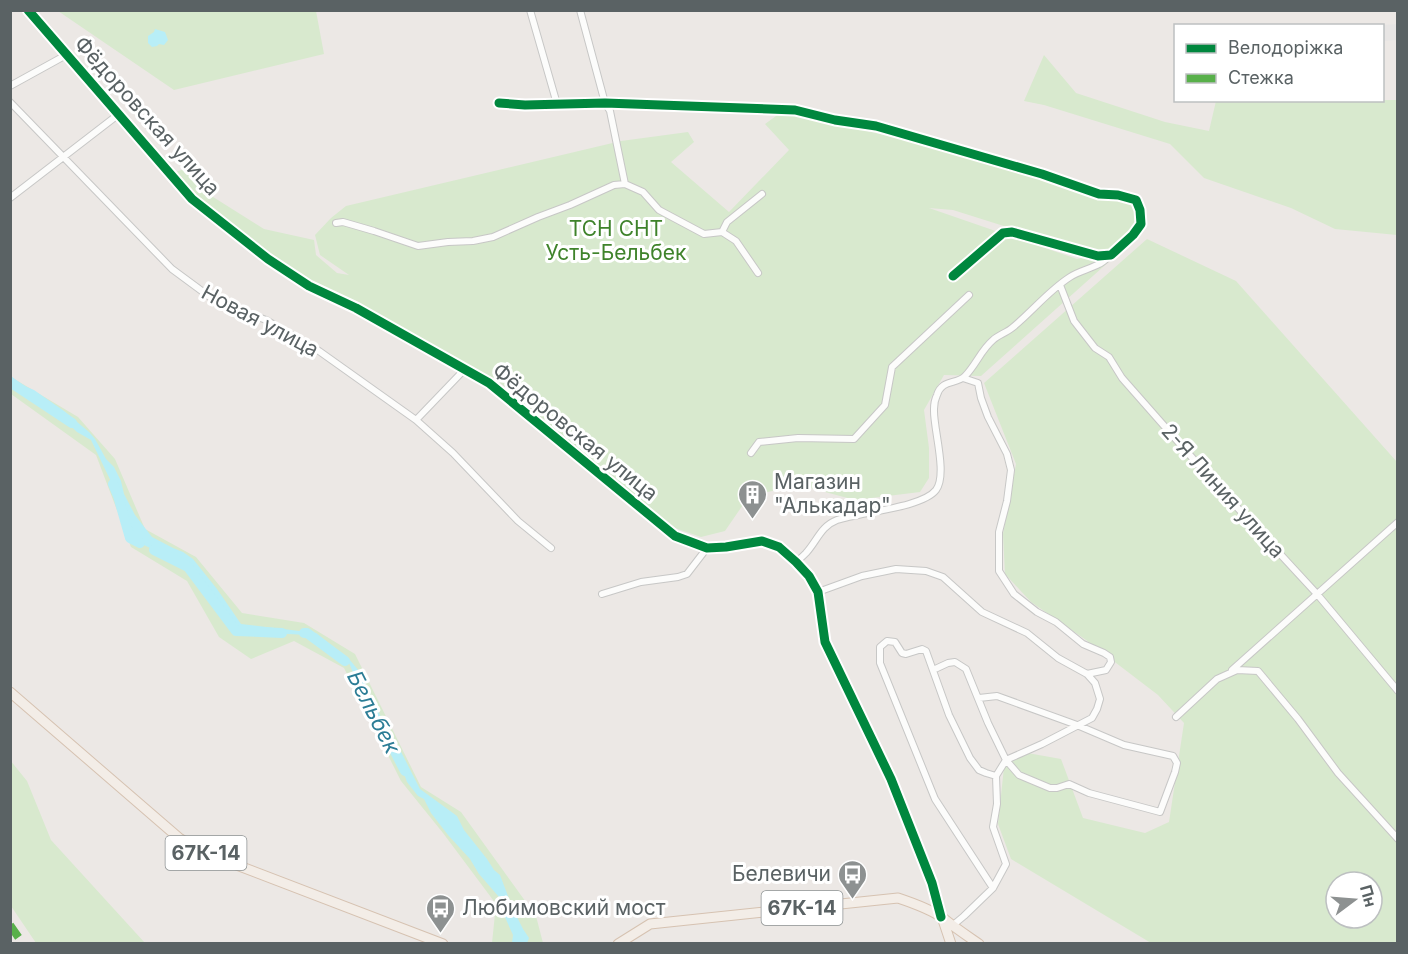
<svg xmlns="http://www.w3.org/2000/svg" width="1408" height="954" viewBox="0 0 1408 954" font-family="Inter,sans-serif">
<style>
.green{fill:#d8e9ce;fill-rule:evenodd}
.water{fill:#b8eef7}
.lines{fill:none;stroke-linecap:round;stroke-linejoin:round}
.river{stroke:#b8eef7;stroke-width:10}
.taxiway{stroke:#e7e5e4;stroke-width:16}
.street-casing{stroke:#c7c7c6;stroke-width:8}
.primary-casing{stroke:#d6c2b1;stroke-width:11}
.street{stroke:#fcfcfb;stroke-width:6}
.primary{stroke:#f3ede7;stroke-width:9}
.quiet{stroke:#58b04a;stroke-width:8;stroke-dasharray:15 8;stroke-linecap:butt}
.cycleway-casing{stroke:#fff;stroke-width:13}
.cycleway{stroke:#00873e;stroke-width:9}
.labels{text-anchor:middle;stroke-width:6;stroke-linejoin:round;paint-order:stroke}
.shield{fill:#fff;stroke:#8c9192;stroke-width:1.5}
.shield-label{font-size:20px;font-weight:bold;fill:#5a6264}
.street-label{font-size:21px;fill:#5a6264;stroke:#fff}
.park-label{font-size:21px;fill:#3f832b;stroke:#fff}
.poi-label{font-size:21px;fill:#5a6264;stroke:#fff;text-anchor:start}
.water-label{font-size:22px;font-style:italic;fill:#2c7d96;stroke:#fff}
</style>
<rect width="100%" height="100%" fill="#ece8e5"/>
<!-- green -->
<path class="green" d="M61,10L316,11L324,54L174,90L58,11Z
M1044,55L1076,93L1165,122L1209,131L1216,101L1397,100V235L1335,229L1291,208L1204,178L1170,144L1044,105L1024,101Z
M783,111L943,149L1038,176L1134,201L1139,210L1140,223L1115,251L1122,250L981,376L944,375L924,410L929,448V478L920,492L855,500L799,485L749,496L725,531L701,537L669,526L499,382L353,300L311,281L268,252L195,195L176,172L184,169L202,190L264,229L314,240L316,255L337,273L349,275L320,255L315,235L331,218L346,206L621,141L688,132L694,142L671,162L729,212L789,150L765,124ZM929,208L953,210L1095,255L1077,259Z
M1147,239L1236,281L1397,462V943H1151L1011,859L998,824L1004,767L1022,752L1061,759L1083,818L1145,833L1169,822L1184,723L1158,695L1086,640L1031,602L1005,574L1003,534L1016,464L984,383ZM1336,882H1372V918H1336Z
M11,377L78,417L115,459L145,529L196,557L242,613L304,623L355,654L421,787L461,812L536,916L543,943H492L496,904L443,833L401,781L344,668L294,641L251,659L219,637L187,581L131,547L96,455L11,394Z
M10,760L27,781L51,840L145,943H36L11,906Z"/>
<!-- water -->
<path class="water" d="M155,29L165,32L168,40L164,45L159,44L157,46L152,47L148,43V36L154,32Z
M11,376L22,385L34,390L64,411L89,432L95,439L106,459L114,467L121,481L124,494L135,515L152,537L173,548L183,552L193,559L217,589L241,624L316,633L349,659L359,671L391,738L400,750L420,789L457,816L464,830L487,859L494,870L500,875L513,909L523,929L529,938L527,943H512L513,935L504,915L499,897L479,874L470,859L448,835L431,813L424,799L418,796L407,782L399,760L362,693L349,663L341,662C333,650 320,641 306,635L236,631L188,567L130,538L118,496L91,440L77,432L60,416L11,382Z"/>
<g class="lines">
<!-- river -->
<path class="river" d="M10,382L72,423
M113,484L118,496L130,538L140,543
M154,550L188,567L236,631L282,633
M304,633H307L345,661
M379,721L405,771"/>
<!-- taxiway -->
<path class="taxiway" d="M1382,33L1398,32"/>
<defs>
<path id="street" d="M28,10L192,199L268,259L309,286L356,308L489,383L675,536L707,548L726,547L762,541L779,547L796,562L809,576L818,592L825,642L891,779L932,883L941,917
M530,10L557,104
M580,10L605,103L610,111L625,184
M10,86L68,54
M10,102L172,269L214,300L266,320L319,351L416,420L453,453L518,521L551,548
M499,103L525,105L605,103L795,110L835,120L876,126L1042,174L1099,194L1118,195L1136,200L1140,210L1141,224L1133,235L1111,255L1098,256L1012,232L1003,233L953,276
M10,198L119,114
M336,223L343,222L374,231L418,246L448,242L473,241L493,237L538,217L570,205L614,185L625,184L643,192L659,210L704,234L722,232L736,241L758,273
M722,232L727,222L762,194
M1060,285L1074,321L1095,348L1109,357L1122,378L1210,478L1317,594L1398,691
M963,378L978,383L981,398L988,417L1007,454L1011,470L1007,501L999,532V571L1014,594L1037,612L1056,622L1083,644L1104,653L1110,657L1111,662L1106,670L1087,674
M416,420L465,369
M751,453L759,442L798,438L854,439L885,405L892,367L969,295
M796,562C800,559 803,556 806,553C817,541 821,526 837,520C860,512 922,508 936,490C948,474 933,428 934,409C934,405 935,399 937,395C942,379 956,385 965,376C976,365 981,350 993,340C998,335 1006,333 1012,328C1032,312 1048,291 1070,277C1079,271 1090,269 1099,264C1103,262 1107,258 1110,256
M818,592L862,576L896,569L926,571L943,577L982,612L1027,633L1058,658L1087,674L1095,683L1100,699L1097,709L1092,718L1042,744L1006,760L996,776L997,804L993,827L1006,864L993,888L964,916L952,926
M602,594L641,582L678,577L687,574L707,548
M933,670L948,663L955,662L966,669L988,723L1006,760L1019,775L1050,788H1057L1069,784L1089,793L1160,812L1175,772L1177,763L1173,756L1124,745L1077,725L997,696L979,698
M1232,670L1398,522
M1176,717L1217,679L1237,670L1258,671L1298,719L1338,773L1398,839
M993,888L935,799L880,663V647L887,641L895,642L902,653L906,654L922,649L926,651L949,715L970,758L979,770L986,773L996,776"/>
<path id="primary" d="M10,692L179,838L200,851L443,944
M943,920L951,944
M618,944L650,924L898,898C913,903 930,909 943,918C954,927 966,935 979,944"/>
</defs>
<!-- street casing -->
<use href="#street" class="street-casing"/>
<!-- primary casing -->
<use href="#primary" class="primary-casing"/>
<!-- street -->
<use href="#street" class="street"/>
<!-- primary -->
<use href="#primary" class="primary"/>
<!-- quiet -->
<path class="quiet" d="M10,925L23,944"/>
<defs>
<path id="cycleway" d="M28,10L192,199L268,259L309,286L356,308L489,383L675,536L707,548L726,547L762,541L779,547L796,562L809,576L818,592L825,642L891,779L932,883L941,917
M499,103L525,105L605,103L795,110L835,120L876,126L1042,174L1099,194L1118,195L1136,200L1140,210L1141,224L1133,235L1111,255L1098,256L1012,232L1003,233L953,276"/>
</defs>
<!-- cycleway casing -->
<use href="#cycleway" class="cycleway-casing"/>
<!-- cycleway -->
<use href="#cycleway" class="cycleway"/>
</g>
<!-- icons -->
<defs>
<symbol id="building-pin" viewBox="-11 -11 22 30"><path d="M0 17L-7.5 6A9.5 9.5 0 1 1 7.5 6Z" fill="#8d9191" stroke="#fff"/><path d="M-4-6H4V6H1V3H-1V6H-4ZM-2.5-4.3h1.7v1.8h-1.7ZM.8-4.3h1.7v1.8H.8ZM-2.5-1h1.7V.8h-1.7ZM.8-1h1.7V.8H.8Z" fill="#fff"/></symbol>
<symbol id="bus-pin" viewBox="-11 -11 22 30"><path d="M0 17L-7.5 6A9.5 9.5 0 1 1 7.5 6Z" fill="#8d9191" stroke="#fff"/><path d="M-5-6H5V4H4V6H2V4H-2V6H-4V4H-5ZM-3.5-4V0h7V-4ZM-3.5 1.2v1.5H-2V1.2ZM2 1.2v1.5H3.5V1.2Z" fill="#fff"/></symbol>
</defs>
<g fill-rule="evenodd">
<use href="#building-pin" x="736" y="478" width="33" height="45"/>
<use href="#bus-pin" x="836" y="858" width="33" height="45"/>
<use href="#bus-pin" x="424" y="892" width="33" height="45"/>
</g>
<g class="labels">
<!-- shield labels -->
<g class="shield">
<rect x="165.5" y="836" width="81" height="34" rx="4.5"/>
<rect x="761.5" y="891" width="81" height="34" rx="4.5"/>
</g>
<g class="shield-label">
<text x="206" y="860">67К-14</text>
<text x="802" y="915">67К-14</text>
</g>
<!-- street labels -->
<g class="street-label">
<text transform="translate(147 116) rotate(48)" y="7">Фёдоровская улица</text>
<text transform="translate(260 321) rotate(28)" y="7">Новая улица</text>
<text transform="translate(575 432) rotate(39)" y="7">Фёдоровская улица</text>
<text transform="translate(1223 491) rotate(48)" y="7">2-Я Линия улица</text>
</g>
<!-- park labels -->
<g class="park-label">
<text x="616" y="236">ТСН СНТ<tspan x="616" dy="24">Усть-Бельбек</tspan></text>
</g>
<!-- poi labels -->
<g class="poi-label">
<text x="774" y="489">Магазин<tspan x="774" dy="24">"Алькадар"</tspan></text>
<text x="831" y="881" text-anchor="end">Белевичи</text>
<text x="462" y="915">Любимовский мост</text>
</g>
<!-- water labels -->
<g class="water-label">
<text transform="translate(374 712) rotate(63)" y="8">Бельбек</text>
</g>
</g>
<!-- border -->
<rect width="1408" height="954" fill="none" stroke="#5a6264" stroke-width="24"/>
<!-- legend -->
<rect x="1174" y="24" width="210" height="78" fill="#ffffff" stroke="#bdc0c1" stroke-width="1.5"/>
<rect x="1186" y="44" width="30" height="9" fill="#00873e" stroke="#bdc0c1" stroke-width="1.5"/>
<text x="1228" y="54" font-size="18" fill="#5a6264">Велодоріжка</text>
<rect x="1186" y="74" width="30" height="9" fill="#58b04a" stroke="#bdc0c1" stroke-width="1.5"/>
<text x="1228" y="84" font-size="18" fill="#5a6264">Стежка</text>
<!-- north arrow -->
<g transform="translate(1354 900) rotate(74)"><circle r="28" fill="#ffffff" stroke="#bdc0c1" stroke-width="1.5"/>
<path d="M0-4.5L10 22L0 15L-10 22Z" fill="#8d9191"/>
<text y="-9" font-size="16" font-weight="bold" text-anchor="middle" fill="#5a6264">Пн</text>
</g>
</svg>
